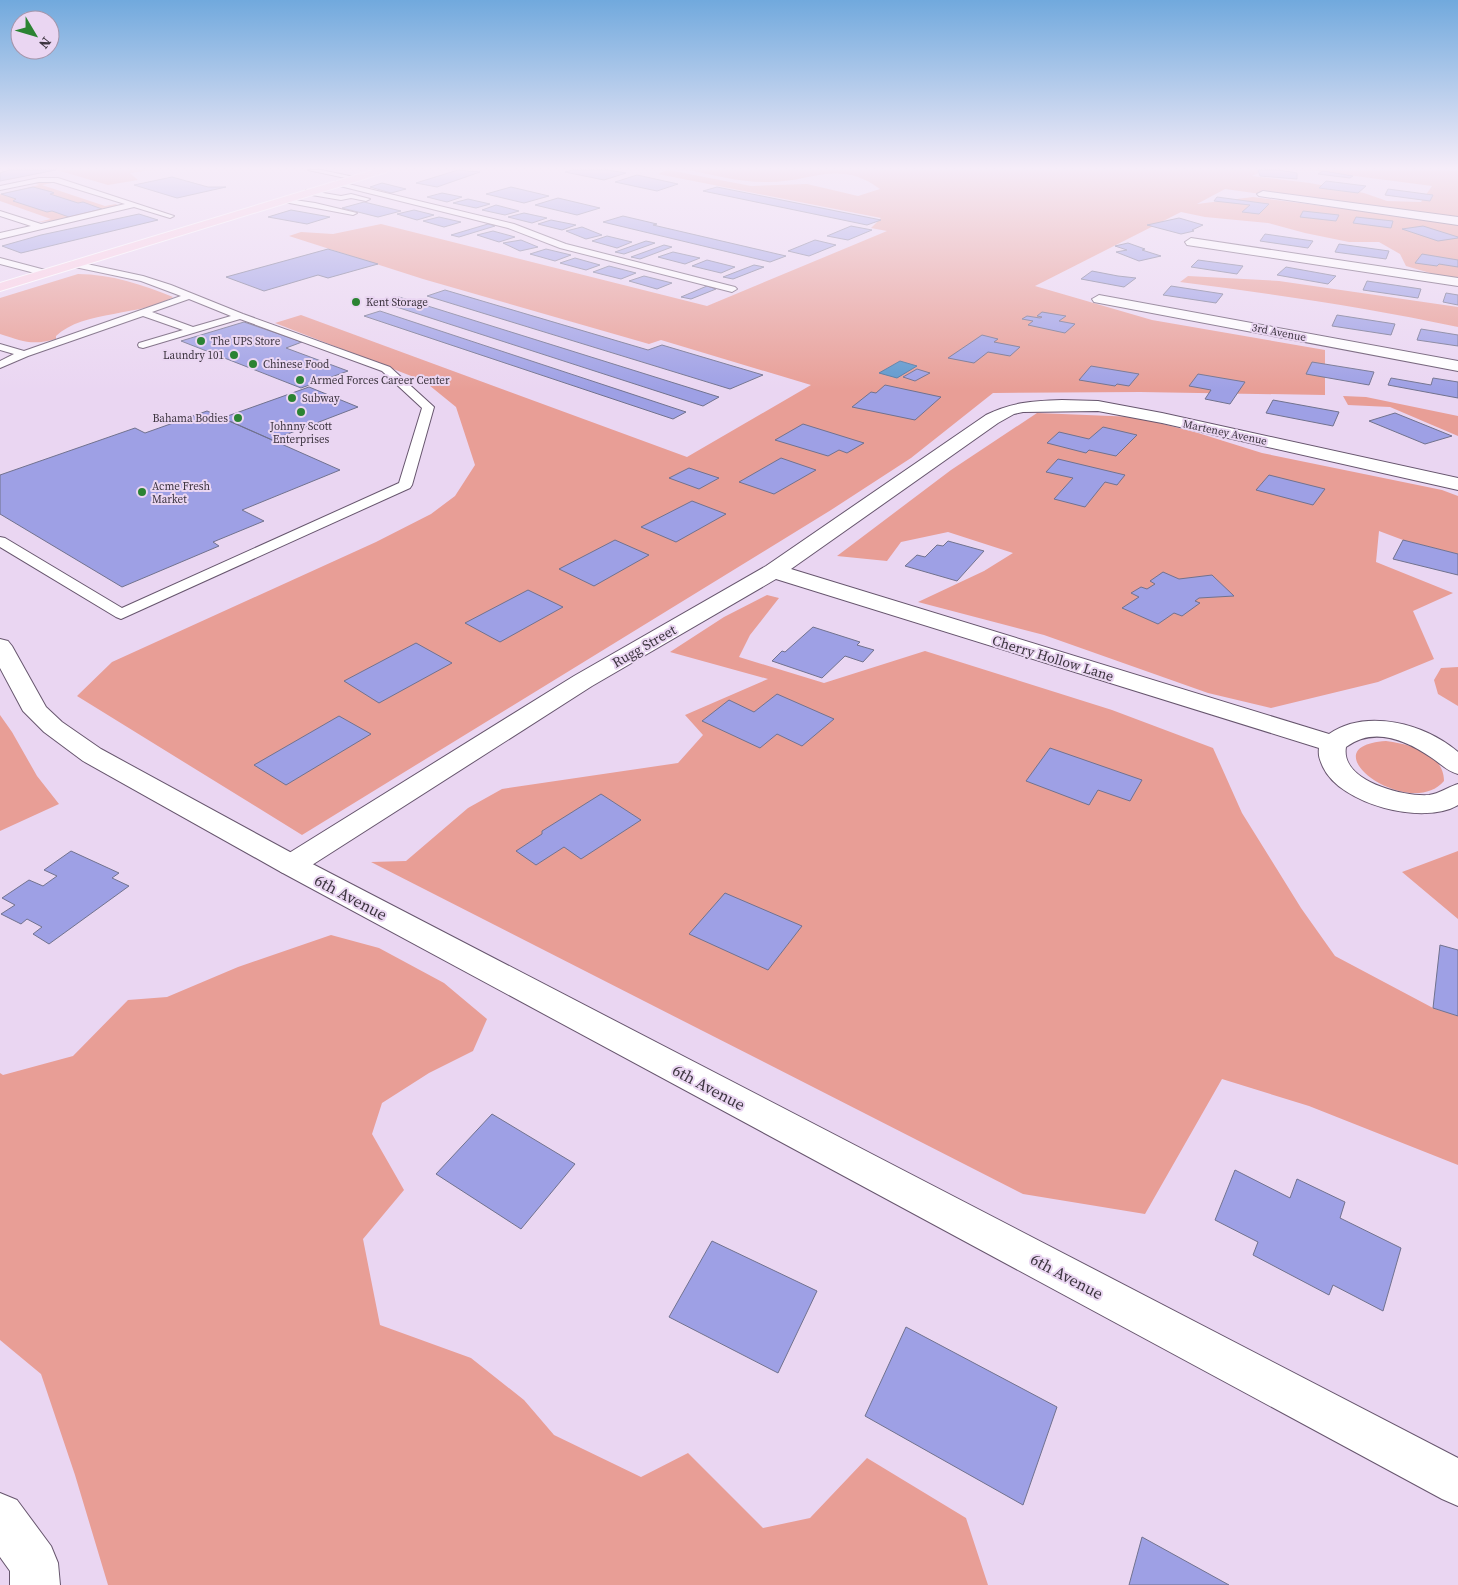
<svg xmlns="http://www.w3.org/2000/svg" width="1458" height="1585" viewBox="0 0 1458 1585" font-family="'Source Serif 4',serif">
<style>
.green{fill:#e89e96}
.water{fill:#5e98cd;stroke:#547aa2}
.building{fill:#9ea0e5;stroke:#71728e}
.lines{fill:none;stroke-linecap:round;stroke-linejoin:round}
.service-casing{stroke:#67566e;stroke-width:2}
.minor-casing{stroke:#67566e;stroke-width:2}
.tertiary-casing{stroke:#67566e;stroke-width:2}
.primary-casing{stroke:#fff;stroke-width:2}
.service{fill:#fff;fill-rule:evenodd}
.minor{fill:#fff;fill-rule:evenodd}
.tertiary{fill:#fff;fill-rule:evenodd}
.primary{fill:#fbd0e3;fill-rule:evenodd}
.poi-dot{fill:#2b8333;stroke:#ead6f2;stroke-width:2}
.labels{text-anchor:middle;stroke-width:4;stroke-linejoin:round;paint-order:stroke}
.far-poi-label{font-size:11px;fill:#3c343f;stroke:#ead6f2;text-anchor:start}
.far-street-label{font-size:11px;fill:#3c343f;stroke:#ead6f2}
.street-label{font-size:14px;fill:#3c343f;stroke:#ead6f2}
.near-street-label{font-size:16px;fill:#3c343f;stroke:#ead6f2}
</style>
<rect width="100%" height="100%" fill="#ead6f2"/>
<!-- green -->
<path class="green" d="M57,170H151L130,173L138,180L108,185Z
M668,170L751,186L807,184L858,196L880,189C839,158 810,183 765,182C739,182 714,175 689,170H1264L1252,176L1310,183L1364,193L1387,201L1421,202L1432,186L1310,170L1458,171V221L1225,189L1197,204L1253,197L1458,223V278L1437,275L1406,266L1400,254L1379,242H1349L1305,233L1268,223L1205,217L1181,212L1035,286L1152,320L1325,350V395L1140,392L993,393L911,458L831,510L302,835L77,696L112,662L376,542L431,514L455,496L475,465L456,407L424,381L275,323L301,315L687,457L811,385L661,340L649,344L423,279L289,236L301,232L333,234L381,224L707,306L887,231L871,228L881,218L658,174Z
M47,182L52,183L42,185L105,206L116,204L118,206L52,221L39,222H38L51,219L0,201V194L39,185L34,183Z
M78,274C111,274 143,285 173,297C144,316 83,310 56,336V339C31,346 23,341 0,334V298Z
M1188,276L1279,281L1458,307V327C1366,307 1273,294 1180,282Z
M1343,396L1366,397L1458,416V436L1390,407L1348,405Z
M1037,413L1136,417L1198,433L1262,453L1442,490L1458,496V554L1403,540L1379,531L1376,562L1453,593L1413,611L1434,659L1378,682L1271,708L1208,693L1044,635L918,602L984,571L1013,553L948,532L901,542L887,561L837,556L951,470Z
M767,595L779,598L750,635L739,657L824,683L925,651L1112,710L1213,748L1242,813L1301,908L1335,956L1433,1008L1458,1016V1165L1309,1106L1222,1079L1145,1214L1023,1194L371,862L406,861L468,808L502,789L678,763L703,735L685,715L768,679L670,652L724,617Z
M1458,667V706L1438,694L1434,680L1441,668Z
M0,715L12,732L37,776L59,804L0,831Z
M1386,741C1409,744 1444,753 1444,781C1409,822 1305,746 1386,741Z
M1458,851V919L1402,872Z
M331,935L379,948L444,983L487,1019L473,1051L429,1073L382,1103L372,1134L404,1190L363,1239L380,1325L471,1358L524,1400L554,1435L641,1477L688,1453L763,1528L810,1518L867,1458L966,1518L988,1585H108L75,1475L41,1374L0,1340V1073L3,1075L73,1056L128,1000L167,997L238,967Z"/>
<!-- water -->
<path class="water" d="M900,361L917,366L897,378L879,373Z"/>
<!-- building -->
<path class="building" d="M9,170H56L0,181V173Z
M458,170L480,172L437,187L416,183Z
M572,170H608L626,173L604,180L565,172Z
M1258,170H1279L1297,173V179L1260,176Z
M1323,171L1353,176L1350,178L1318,174Z
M637,175L678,184L657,191L615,182Z
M172,177L208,187H226L177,198L134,185Z
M1326,181L1366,186L1358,193L1319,188Z
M382,183L406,189L391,193L370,187Z
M33,187L52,192L54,193L50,194L78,203L83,202L102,209L69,217L52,211L47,212L13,201L16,199L1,194Z
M511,187L549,196L524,203L486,194Z
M717,187L881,220L867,225L703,191Z
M1388,189L1433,195L1430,201L1385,195Z
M442,193L462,197L447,202L427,197Z
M1217,197L1269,204L1259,214L1242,212L1250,205L1214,201Z
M558,198L600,208L577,215L535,205Z
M468,199L490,204L476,208L453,203Z
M364,202L401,211L378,217L342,208Z
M496,205L519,211L505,215L482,210Z
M291,210L330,217L307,224L268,217Z
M414,210L434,215L417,220L397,214Z
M1303,211L1339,215L1336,221L1300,217Z
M524,213L547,218L532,223L508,217Z
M139,214L158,220L21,253L2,246L41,235Z
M623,216L657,224L653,225L786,256L770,262L603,222Z
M439,217L461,222L444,227L423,221Z
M1356,217L1393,221L1391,228L1353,223Z
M1179,218L1203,225L1192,230L1194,231L1181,234L1147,225Z
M551,220L576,225L562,230L538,224Z
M488,224L495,226L459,237L451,235Z
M851,226L872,230L848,240L827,236Z
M1423,226L1458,237V238L1438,241L1402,229Z
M582,227L602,235L586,239L566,231Z
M493,231L515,237L499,242L477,235Z
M1265,234L1313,241L1308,248L1260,241Z
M607,236L632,242L617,248L592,241Z
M521,240L538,247L520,251L503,243Z
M815,240L836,245L809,256L788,251Z
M646,241L655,243L624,254L615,252Z
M1128,243L1145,249L1142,250L1161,256L1139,261L1116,252L1127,250L1115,246Z
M1339,244L1389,251L1386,259L1335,252Z
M664,245L672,247L640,259L631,257Z
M328,249L378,264L328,278L318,275L264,291L226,277Z
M546,249L571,255L555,261L530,254Z
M673,252L700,258L685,264L658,257Z
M1422,254L1458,260V267L1439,264L1437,266L1415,263Z
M575,258L600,265L586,270L560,263Z
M707,260L735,267L721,273L692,266Z
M1198,260L1243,266L1237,274L1191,267Z
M754,265L764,267L733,279L723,277Z
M609,266L636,273L621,279L593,272Z
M1286,267L1336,276L1328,284L1277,275Z
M1092,271L1118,276L1136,278L1124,287L1081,279Z
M644,276L672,283L657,289L629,281Z
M1367,281L1421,289L1418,298L1363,290Z
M707,286L716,289L691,299L681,297Z
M1171,286L1223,294L1216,303L1163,295Z
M445,290L648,350L662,345L763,375L730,389L427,296Z
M1446,293L1458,295V305L1443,302Z
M399,297L719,397L703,406L381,302Z
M380,311L686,412L673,419L364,316Z
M1042,312L1066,316L1059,321L1075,324L1065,333L1028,325L1033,321L1022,319L1027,316L1040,318L1042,317L1037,316Z
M1337,315L1395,324L1391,335L1332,326Z
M244,322L302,342L286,348L348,371L301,388L181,341Z
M1421,329L1458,335V346L1417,340Z
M982,335L998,339L994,342L1020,347L1010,356L988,352L974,363L948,358Z
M1312,362L1374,372L1369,385L1306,374Z
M1091,366L1139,374L1129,386L1117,384L1115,386L1079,380Z
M917,369L930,373L915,381L903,377Z
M1198,374L1245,382L1230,404L1205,399L1211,390L1189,386Z
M1391,378L1431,385L1433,378L1458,382V398L1388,385Z
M885,385L941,397L915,420L852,407L871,392L876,393Z
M309,387L358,407L272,440L222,418Z
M1273,400L1339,412L1333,426L1266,413Z
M207,411L340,470L242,510L264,521L213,542L219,546L122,587L0,514V475L135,428L145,433Z
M1395,413L1452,436L1425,444L1369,421Z
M803,424L864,443L847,453L839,450L828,456L775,440Z
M1103,427L1137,435L1116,456L1089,450L1086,453L1047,443L1059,432L1089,439Z
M781,458L816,470L774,494L739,482Z
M1058,459L1125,475L1117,485L1105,482L1085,507L1054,499L1073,478L1046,472Z
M689,468L719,478L699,489L669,478Z
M1269,475L1325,489L1313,505L1256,490Z
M692,501L726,514L676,542L641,527Z
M615,540L649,555L594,586L559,569Z
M1403,540L1458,554V575L1393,559Z
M948,541L984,551L957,581L905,566L917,555L925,557L937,545L943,546Z
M1163,572L1179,579L1212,575L1234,596L1199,598L1195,601L1200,603L1182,616L1174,613L1158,624L1122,608L1139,597L1131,593L1141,587L1147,589L1155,584L1150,581Z
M528,590L563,607L500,642L465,623Z
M813,627L860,642L857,645L874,650L863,662L845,656L822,678L772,661L782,651L785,652Z
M416,643L452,663L379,703L344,681Z
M777,694L834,719L802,746L777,734L760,748L702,721L729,700L754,712Z
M339,716L371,734L286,785L254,765Z
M1050,748L1142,780L1130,801L1098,790L1089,805L1026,781Z
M601,794L641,820L581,859L564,847L536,865L516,851L542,834V831Z
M71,851L119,873L112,878L129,886L49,944L33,934L42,927L27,919L21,924L1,914L15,905L2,898L29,880L43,886L57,876L44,870Z
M725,893L802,926L768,970L689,934Z
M1440,945L1458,950V1016L1433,1008Z
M492,1114L575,1164L521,1229L436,1174Z
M1235,1170L1290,1198L1297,1179L1345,1202L1340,1218L1401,1248L1383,1311L1333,1285L1329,1295L1253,1255L1258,1242L1215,1220Z
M712,1241L817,1291L778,1373L669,1317Z
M906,1327L1057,1407L1023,1505L865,1416Z
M1142,1537L1229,1585H1129Z"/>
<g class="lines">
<defs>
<path id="service" d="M308,170H321L359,178L355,180Z
M39,178H58L174,216L170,218L134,207L0,239V233L31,226L0,216V211L41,224L125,204L54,182H39L0,190V186Z
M336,181L514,224L566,244L735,287L737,289L732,292L560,248L508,228L336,185Z
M306,190L341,196L351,194L370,199L366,201L351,198L341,200L306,194Z
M281,198L315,203L357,213L353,215L284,202H281Z
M0,258L49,271L51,273L46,276L0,264Z
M73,261L143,276L171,285L243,314L390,367L434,407L412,485L410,488L121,619L116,617L0,547V537L5,538L122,608L399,483L422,408L382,371L240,319L143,348L139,347L138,345L139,343L183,330L143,316L28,356L0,368V361L14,354L0,350V344L24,351L181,296L141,281L70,266L69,264ZM189,299L231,316L193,327L152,312Z"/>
<path id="minor" d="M1263,191L1458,217V225L1259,196L1257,194Z
M1191,238L1458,278V286L1187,245L1185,242Z
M1099,295L1458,361V371L1094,302L1092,299Z
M1062,400L1098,401L1162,413L1458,478V490L1162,423L1098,411L1023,412L1014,414L998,423L791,569L1329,734C1367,708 1425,724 1458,752V774C1447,771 1441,764 1432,758C1406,740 1374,726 1346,747C1340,781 1403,797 1429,795C1439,794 1448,787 1458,784V805C1423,826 1340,804 1323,767C1320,760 1318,756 1319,748L776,579L592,686L301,872L291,875L281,872L276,865L281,858L574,676L766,566L986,415C1012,402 1033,401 1062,400Z
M0,1493L17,1500L51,1546L58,1563L60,1585H10V1571L0,1557Z"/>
<path id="tertiary" d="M0,639L8,641L12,646L46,707L62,722L101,749L301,858L1458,1458V1506L1442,1499L281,872L83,761L44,732L23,711L0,668Z"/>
<path id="primary" d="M373,170H388L387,172L0,291V283Z"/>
</defs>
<!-- service casing -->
<use href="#service" class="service-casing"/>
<!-- minor casing -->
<use href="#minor" class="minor-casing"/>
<!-- tertiary casing -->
<use href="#tertiary" class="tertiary-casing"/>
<!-- primary casing -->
<use href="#primary" class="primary-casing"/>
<!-- service -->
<use href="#service" class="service"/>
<!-- minor -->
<use href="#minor" class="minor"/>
<!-- tertiary -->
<use href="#tertiary" class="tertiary"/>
<!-- primary -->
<use href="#primary" class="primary"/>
</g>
<!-- sky -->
<linearGradient id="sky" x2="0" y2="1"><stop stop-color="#71a9dd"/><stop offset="0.43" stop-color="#f6edf9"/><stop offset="1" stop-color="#f6edf9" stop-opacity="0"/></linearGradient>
<rect width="1458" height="391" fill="url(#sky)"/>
<!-- markers -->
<g class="poi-dot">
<circle cx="356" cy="302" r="5"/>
<circle cx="201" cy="341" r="5"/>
<circle cx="234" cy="355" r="5"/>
<circle cx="253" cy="364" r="5"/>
<circle cx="300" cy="380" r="5"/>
<circle cx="292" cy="398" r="5"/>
<circle cx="301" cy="412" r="5"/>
<circle cx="238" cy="418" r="5"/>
<circle cx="142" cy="492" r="5"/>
</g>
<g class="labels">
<!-- far-poi labels -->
<g class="far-poi-label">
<text x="366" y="306">Kent Storage</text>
<text x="211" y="345">The UPS Store</text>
<text x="224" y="359" text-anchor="end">Laundry 101</text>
<text x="263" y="368">Chinese Food</text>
<text x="310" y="384">Armed Forces Career Center</text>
<text x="302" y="402">Subway</text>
<text x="228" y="422" text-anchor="end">Bahama Bodies</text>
<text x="301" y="430" text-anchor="middle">Johnny Scott<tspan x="301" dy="13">Enterprises</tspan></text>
<text x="152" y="490">Acme Fresh<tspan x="152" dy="13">Market</tspan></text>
</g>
<!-- far-street labels -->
<g class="far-street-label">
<text transform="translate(1279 332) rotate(11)" y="4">3rd Avenue</text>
<text transform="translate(1225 432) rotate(12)" y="4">Marteney Avenue</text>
</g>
<!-- street labels -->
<g class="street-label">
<text transform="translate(644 646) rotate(-30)" y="5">Rugg Street</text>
<text transform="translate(1053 658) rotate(17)" y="5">Cherry Hollow Lane</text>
</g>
<!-- near-street labels -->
<g class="near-street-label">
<text transform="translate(351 897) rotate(28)" y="6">6th Avenue</text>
<text transform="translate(709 1087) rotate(28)" y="6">6th Avenue</text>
<text transform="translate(1067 1276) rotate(28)" y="6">6th Avenue</text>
</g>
</g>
<!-- north arrow -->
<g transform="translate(35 35) rotate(128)"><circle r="24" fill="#ead6f2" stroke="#a495aa"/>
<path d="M0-4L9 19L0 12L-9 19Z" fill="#2b8333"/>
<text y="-8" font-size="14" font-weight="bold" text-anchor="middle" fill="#3c343f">N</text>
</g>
</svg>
